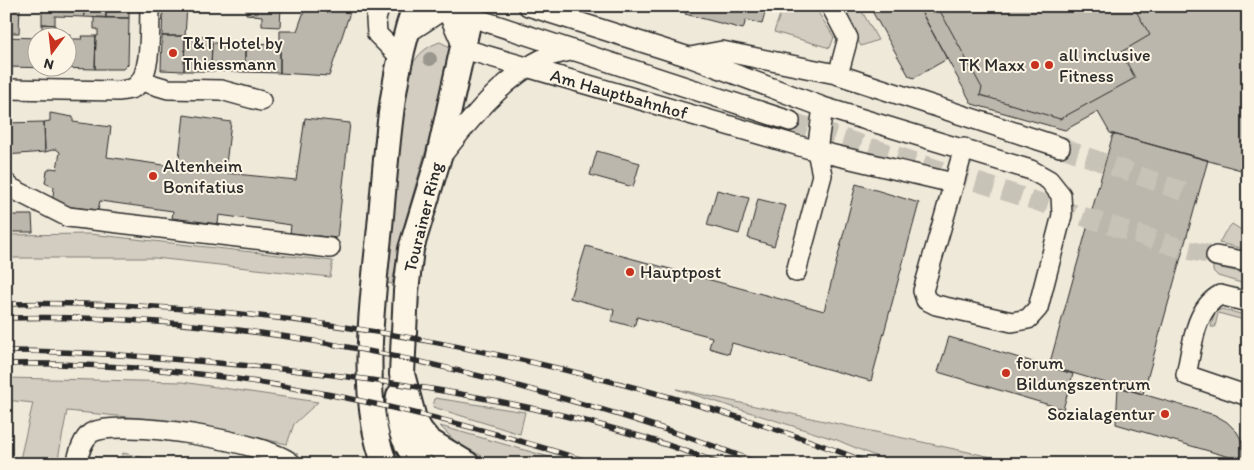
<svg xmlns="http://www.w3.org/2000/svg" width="1254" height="470" viewBox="0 0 1254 470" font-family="Itim,sans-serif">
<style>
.green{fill:#d2cdc0;stroke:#7e7c76}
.building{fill:#bcb7ac;stroke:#2b2b2b}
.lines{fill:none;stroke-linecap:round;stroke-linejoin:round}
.minor-tunnel{stroke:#c8c3b7;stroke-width:19;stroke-dasharray:19 9;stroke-linecap:butt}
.minor-casing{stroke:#2b2b2b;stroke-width:22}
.major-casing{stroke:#2b2b2b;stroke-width:28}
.minor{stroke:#fcf5e5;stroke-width:19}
.major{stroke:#fcf5e5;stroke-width:24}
.rail-casing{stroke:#2b2b2b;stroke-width:5.5}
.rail{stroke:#fcf5e5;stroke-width:4;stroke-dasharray:11;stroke-linecap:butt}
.tree{fill:#9a978e}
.poi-dot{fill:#c8321e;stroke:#fcf5e5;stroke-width:2}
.labels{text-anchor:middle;stroke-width:4;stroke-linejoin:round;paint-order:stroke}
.poi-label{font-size:18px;fill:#2b2b2b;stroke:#fcf5e5;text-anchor:start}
.street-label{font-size:18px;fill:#2b2b2b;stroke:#fcf5e5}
</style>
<rect width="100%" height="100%" fill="#efe9da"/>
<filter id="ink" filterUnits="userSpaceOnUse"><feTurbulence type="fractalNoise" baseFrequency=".02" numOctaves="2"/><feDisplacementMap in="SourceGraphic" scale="10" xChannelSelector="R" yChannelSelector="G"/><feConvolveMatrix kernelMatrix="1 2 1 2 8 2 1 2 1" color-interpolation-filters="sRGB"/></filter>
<g filter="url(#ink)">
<!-- green -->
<path class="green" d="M783,6H814L834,37L830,48L774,32Z
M839,6H859L878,40L861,46Z
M440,42L450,47L432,129L403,229L392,284L383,282L404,91C409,67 416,50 440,42Z
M1232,224L1248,234V250L1219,243L1225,232Z
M90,234L333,261L330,277L155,258H6V235Z
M1213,266L1248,274V285L1218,276L1213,271Z
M1222,309L1248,316V321L1218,313L1215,327H1211L1215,312Z
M6,378L182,382L318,402L294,424L287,444L190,423L67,411L57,464H42L20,459L33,403L6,400Z
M676,389L1024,464H894L837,440Z
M435,398L525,412L520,434L433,407Z
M440,426L574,464H497L457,443Z
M123,453L170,464H120Z"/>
<!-- building -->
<path class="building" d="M6,6H20L19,33H6Z
M45,6H84V17L55,16V25L42,24V9Z
M84,6H106V18L84,17Z
M106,6H129V18H106Z
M163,6H187L185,36H162Z
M246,6H281L280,27L262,26V16L246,14Z
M306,6H352L329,76L280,73V31H297Z
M687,6H767L762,24L746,20L743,29L685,14Z
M869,6H918L947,59L914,78L909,76Z
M918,6H1248V172L1110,133L1098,112L1065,130L972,104Z
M940,6H1133L1150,35L1121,52L1135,78L1060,119L980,95L982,88L939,9Z
M94,17L129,18L128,64L123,69H95L96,36H98V29H94Z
M42,24L55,25L54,38H42Z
M55,35H70L69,39H82L81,36H96L95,69L54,68H68V38H54Z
M162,36H185L184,71L161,70Z
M185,36L212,37L211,71H184Z
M6,37L38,38V68H54L6,67Z
M212,43H245V72L211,71Z
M245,43L280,44V73L245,72Z
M50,113L73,117V122L111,127L107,157L178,167L184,115L231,122L225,173L296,180L305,118L350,123L337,238L290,233L291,225L219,215L218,224L172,218L173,211L100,201L98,210L52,205L54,187L45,183L47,171L51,168L57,169L60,152L56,149L45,152L44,122L50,121Z
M44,122L45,152L6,155V123Z
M1113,134L1208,160L1143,394L1049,366Z
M597,151L640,163L633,187L590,175Z
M856,184L919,203L871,381L732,343L729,354L709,348L712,337L637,317L634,327L612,321L614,310L570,298L586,246L824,311Z
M717,190L749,198L739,234L707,225Z
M758,199L786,206L774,246L748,238Z
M6,215H32L33,232H6Z
M949,337L1073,374L1063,409L938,372Z
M1118,387L1215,415L1227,422L1237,432L1243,443V461L1116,424Z"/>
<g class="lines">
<!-- minor-tunnel -->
<path class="minor-tunnel" d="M790,121L1183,249L1216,256
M1060,147L1190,194"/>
<defs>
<path id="minor" d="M380,6L376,19L377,34L400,57
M445,6L464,49L817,151L953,183
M528,6L689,57L823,107L1031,170L1049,180L1061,195L1062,215L1038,308L1028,319L1012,322L936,305L926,300L923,291L964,148
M831,6L848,38L841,64
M456,12L790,121
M406,34L449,6
M690,57L722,51L836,74L1060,147
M141,81L168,89L221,90L261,101
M6,89L119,91C124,90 131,90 135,87C153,75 149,26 150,6
M439,159C468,122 501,79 544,58C552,54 562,53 570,51
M6,183L11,188L68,217L330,248
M1216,256L1248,262
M796,272L822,175L817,151L823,107
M1248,302L1220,295C1194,309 1192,349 1186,375L1248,396
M76,464C79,453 82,440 91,433C116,417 271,442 292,464"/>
<path id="major" d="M399,396C395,423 403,444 421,464
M385,464C358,397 373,297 380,227C387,152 390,77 415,6
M467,464L429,441L420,430L414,419L402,374L406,291L411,249L438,160L472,6"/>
</defs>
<!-- minor casing -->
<use href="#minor" class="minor-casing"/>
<!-- major casing -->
<use href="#major" class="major-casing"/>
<!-- minor -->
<use href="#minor" class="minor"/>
<!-- major -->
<use href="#major" class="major"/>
<defs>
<path id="rail" d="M6,304C194,300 379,326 561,369C666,394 770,424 871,464
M6,318C192,313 376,345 554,396C623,415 693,437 760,464
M6,351C92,351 177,359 263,367C417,383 575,408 721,464
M6,364C208,361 405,403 596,464"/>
</defs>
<!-- rail casing -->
<use href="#rail" class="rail-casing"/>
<!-- rail -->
<use href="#rail" class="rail"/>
</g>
<!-- trees -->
<circle class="tree" cx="430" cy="59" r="7"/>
</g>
<!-- markers -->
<g class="poi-dot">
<circle cx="173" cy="53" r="5"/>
<circle cx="1035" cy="65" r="5"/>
<circle cx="1049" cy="65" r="5"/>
<circle cx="153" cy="176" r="5"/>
<circle cx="630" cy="272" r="5"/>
<circle cx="1006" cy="373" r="5"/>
<circle cx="1165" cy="414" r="5"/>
</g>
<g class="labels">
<!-- poi labels -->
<g class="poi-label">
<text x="183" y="49">T&amp;T Hotel by<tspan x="183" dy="21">Thiessmann</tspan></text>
<text x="1059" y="61">all inclusive<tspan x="1059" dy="21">Fitness</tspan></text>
<text x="1025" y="71" text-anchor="end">TK Maxx</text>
<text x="163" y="172">Altenheim<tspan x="163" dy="21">Bonifatius</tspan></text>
<text x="640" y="278">Hauptpost</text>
<text x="1016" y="369">forum<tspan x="1016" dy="21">Bildungszentrum</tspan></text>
<text x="1155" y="420" text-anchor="end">Sozialagentur</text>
</g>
<!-- street labels -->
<g class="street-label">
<text transform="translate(619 94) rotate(16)" y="6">Am Hauptbahnhof</text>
<text transform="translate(423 217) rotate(-76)" y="6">Tourainer Ring</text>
</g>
</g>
<!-- margin -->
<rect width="1254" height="470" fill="none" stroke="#fcf5e5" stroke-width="25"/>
<rect x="12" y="12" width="1229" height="445" fill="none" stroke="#2b2b2b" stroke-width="2" filter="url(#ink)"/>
<!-- north arrow -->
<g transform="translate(52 52) rotate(195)"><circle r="24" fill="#fcf5e5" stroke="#a8a49b"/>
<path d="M0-4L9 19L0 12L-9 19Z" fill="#c8321e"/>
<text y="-8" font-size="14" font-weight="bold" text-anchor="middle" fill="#2b2b2b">N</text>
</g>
</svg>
